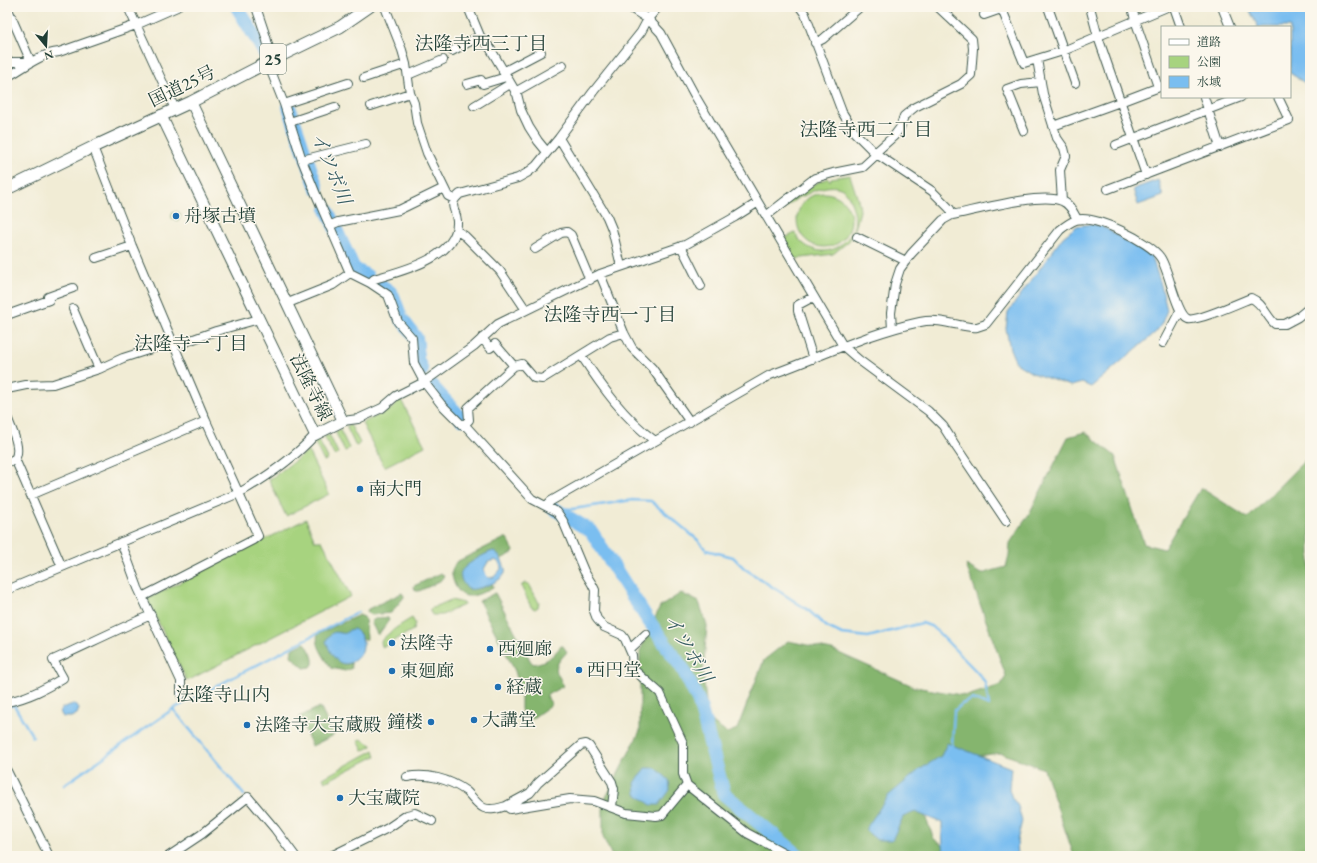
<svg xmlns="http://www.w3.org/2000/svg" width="1317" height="863" viewBox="0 0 1317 863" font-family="'EB Garamond','Noto Serif JP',serif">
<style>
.green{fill:#a7d37f;stroke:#63885a}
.forest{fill:#85b56e;stroke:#527951}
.water{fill:#7abef0;stroke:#4c7e92;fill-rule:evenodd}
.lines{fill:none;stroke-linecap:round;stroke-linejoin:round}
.stream{stroke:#7abef0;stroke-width:2.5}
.river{stroke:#7abef0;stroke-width:14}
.minor-casing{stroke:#3e574c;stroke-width:10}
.major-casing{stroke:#3e574c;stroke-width:12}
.highway-casing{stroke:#3e574c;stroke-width:13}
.minor{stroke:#fff;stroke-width:8}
.major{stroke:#fff;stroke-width:10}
.highway{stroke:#fff;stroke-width:11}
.poi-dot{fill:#1f6fb2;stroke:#fbf7ec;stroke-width:1.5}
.labels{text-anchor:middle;stroke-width:3;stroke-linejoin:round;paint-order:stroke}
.shield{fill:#fbf7ec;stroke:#61756b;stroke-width:1}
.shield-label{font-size:17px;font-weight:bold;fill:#1f3d34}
.street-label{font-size:18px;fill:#1f3d34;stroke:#fbf7ec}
.poi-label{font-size:18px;fill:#1f3d34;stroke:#fbf7ec;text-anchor:start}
.neighbourhood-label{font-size:19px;fill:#1f3d34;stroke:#fbf7ec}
.water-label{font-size:19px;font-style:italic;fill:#365d63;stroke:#fbf7ec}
</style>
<rect width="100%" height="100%" fill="#fbf7ec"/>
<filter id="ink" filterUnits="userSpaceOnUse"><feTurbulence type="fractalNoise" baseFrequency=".025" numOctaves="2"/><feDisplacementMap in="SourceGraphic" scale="8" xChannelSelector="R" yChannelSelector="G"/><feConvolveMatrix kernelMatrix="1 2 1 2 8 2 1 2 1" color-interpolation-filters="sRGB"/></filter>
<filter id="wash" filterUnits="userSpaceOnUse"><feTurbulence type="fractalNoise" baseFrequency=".012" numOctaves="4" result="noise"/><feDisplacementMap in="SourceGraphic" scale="16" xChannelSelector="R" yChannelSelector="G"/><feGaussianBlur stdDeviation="0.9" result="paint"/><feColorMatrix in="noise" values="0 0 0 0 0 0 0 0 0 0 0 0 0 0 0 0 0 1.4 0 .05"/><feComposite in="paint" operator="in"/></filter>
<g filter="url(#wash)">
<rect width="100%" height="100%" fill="#f1ecd5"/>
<!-- green -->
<path class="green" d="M850,175L859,203L860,211L854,233L849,241L833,254L794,259L780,234L782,232L785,238L795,233C801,244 810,250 822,251C831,251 838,248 844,242C856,230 857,220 852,205C850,201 849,194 845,191C834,181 813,190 802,197L800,196L771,219L770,217C788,203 806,186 828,178L829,180H831V178Z
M797 220a27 27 0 1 1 54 0a27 27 0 1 1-54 0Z
M171.5 216a4.5 4.5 0 1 1 9 0a4.5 4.5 0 1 1-9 0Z
M400,398L425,446L384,467L362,423L393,408Z
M349,425L351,426L360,443L357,446L355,445L347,428V426Z
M338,430H340L349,448L346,451L344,450L336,433V431Z
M328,435L330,436L338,453L335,456L334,455L325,438V436Z
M317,440L319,441L328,458L325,461L323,460L315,443V441Z
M308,451L329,494L286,516L269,480Z
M306,519L315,541H322L351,596L187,681L147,599Z
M526,583L529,584L539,603L538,607L535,609L531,607L522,588V585Z
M451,600L464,603V605L442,615H432L430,611V609Z
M412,618L415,623L413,630L382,647L381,641C390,631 400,625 412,618Z
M361,739L372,745V746L363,751L358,740Z
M374,750L376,756L325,782L323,778Z"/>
<!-- forest -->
<path class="forest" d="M1085,432L1115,456L1144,544L1164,549L1201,488L1248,518L1310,455V856H1074L1044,769L1001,753L946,759L913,785L934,839L957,856H667L665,855L663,856H612L603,837V803L640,731V651L660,607L681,593L699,602L707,626L703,673L708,720L727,733L737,729L764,660L788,641L832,650L915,687L967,696L1001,685L1006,676L966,565L981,574L1006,567L1009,555L1010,543L1029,514L1068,437Z
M505,538H507L514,551L513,553L501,559L494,551L489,552L463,569C460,576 463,584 468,589L481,588L492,583L493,586V587C486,591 477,596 469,596C458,597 451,580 452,570C453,567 455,565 456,562Z
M441,573L444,576L439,582L419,591H416L415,590L414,586Z
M402,593L404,596V597L391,613L372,615L368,613L367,611L368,609Z
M495,593L531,662L534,664C548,661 552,657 561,646H563L567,652C562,658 554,664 557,673C559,677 562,681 563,686L547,695V697L551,703V705L527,722L524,721L521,709V692L515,671L479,601Z
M359,615L364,617L365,619L367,638L366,640L362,639L359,632L343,634L339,632L333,656C338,661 343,666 351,663L352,668L345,671L331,668C326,659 314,645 318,634Z
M388,618L389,620L379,634H377L371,622C375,617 384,617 388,618Z
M304,643L306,644C310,651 314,657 313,664L311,667L304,668L291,656L292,649Z
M320,707L334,735L312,746L299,717Z"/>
<!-- water -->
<path class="water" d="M1248,7H1310V91L1305,83L1290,73V27H1258Z
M1158,180L1163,196L1138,205L1133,189Z
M1091,224L1102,226L1152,257L1161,285L1167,310L1162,323L1156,332L1091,387L1082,383L1071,386L1032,373L1016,363L1010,349L1006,329L1008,312L1063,237L1077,226Z
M494,551C498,554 500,557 502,561C504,565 506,569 505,573C502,582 476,591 468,589C464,585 459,578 461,572C464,565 487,552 494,551ZM495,560L500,563L501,569L494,577L489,578L486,575L484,569L488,562Z
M354,629C360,632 364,640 363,647C363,652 359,655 357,658C341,673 331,656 326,641C334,623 343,640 349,630Z
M73,704L77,705L79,709L77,714L71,717H63L60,712L62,708Z
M947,743L1011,768L1009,789L1012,798L1018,806L1022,821L1017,841L1018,856H944L942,834V823L915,812L903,817L892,840H877L865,830L888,796L919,770L941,756Z
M645,768H656L669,780L670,790L659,805H651L636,794L635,783Z"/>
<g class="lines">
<!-- stream -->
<path class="stream" d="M556,508L573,509L632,500L651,501L699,541L706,550L733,557L745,569L808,610L827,627L842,634L868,637L922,623L933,627L976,671L985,682L989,706L973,699L962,704L954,711L952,745
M7,707L14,705L33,737
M173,709L358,612
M64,785L173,709L244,795"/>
<!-- river -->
<path class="river" d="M237,7L266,55
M289,107L317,188
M327,210L353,267L356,270L367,276
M379,284L390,292L393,296L401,318L416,338L417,344V359L422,370
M431,385L462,419
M553,508L591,531L646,617L683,669L699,702L724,794L799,856"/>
</g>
</g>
<g filter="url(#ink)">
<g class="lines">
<defs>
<path id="minor" d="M128,7L175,109
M256,7L266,37L272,60
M385,7L402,50L406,64L410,93L414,103L417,123L427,153L448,196L454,199
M468,7L480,36L490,48L517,94L521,110L529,127L538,141L547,152
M629,7L648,19L661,33L694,94L843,346L859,360L928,411L943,426L957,448L1006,521
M800,7L805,14L842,112L855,133L875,153L932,191L950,209L952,215
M1001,7L1024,63L1063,51L1167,7
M1048,7L1075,83
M1090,7L1098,37L1146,175
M1132,7L1135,20L1158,87
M1174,7L1181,27
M1222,7L1230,27
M984,15L1001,9
M815,43L823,39L860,7
M452,51L480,36
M1037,59L1043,94L1057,138L1064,148L1066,156L1060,170L1062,201
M7,62H31L7,7
M269,66L284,104L302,160L315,192L350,273L370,283L388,295L398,322L412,338L414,363L424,382L441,404L463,426L469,420L468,408L514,366L522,364L534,378L542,379L610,337L624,333
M503,72L541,52
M408,75L443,60
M7,77C24,68 39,54 59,52L136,25L177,7
M364,78L406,64
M467,84L481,80L483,84L506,77
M515,92L563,65
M1204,97L1220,147
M284,104L348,83
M371,106L410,93
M474,106L510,84
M290,122L335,107
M1053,126L1120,102L1162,86
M1024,131L1007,89L1021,84L1041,82
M559,138L607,217L612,229L621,266
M1116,145L1241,97
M93,147L132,246L206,421L258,536L253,540L142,597
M875,153L894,136L900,128L904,116L915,107L961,84L971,75L973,49L972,39L938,7
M302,160L366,144
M1108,189L1289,120L1278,97
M766,216L815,178L833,173L863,167L877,154
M329,226L338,222L399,210L444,188
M457,231L465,236L500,271L526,310
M857,237L906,261
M681,246L701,286
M535,249L561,233L567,232L571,235L590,280
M96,258L132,246
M600,274L624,333L632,348L652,368L690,422
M370,283L374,279C401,271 459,258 457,221C456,208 447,205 460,194L518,178L527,173L536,166L559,138L593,92L641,32L648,19L658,7
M288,303L333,285L350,273
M73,309L99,369
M7,315L49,300L48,297L73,288
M892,329L891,313L895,284L900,269L911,254L943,220L952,215C977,210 1041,192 1062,201C1070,204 1073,212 1077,219
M482,338L490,348L495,344L514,366
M1163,343L1180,311
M174,346L216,331L259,319
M581,355C602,387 624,418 655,441
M813,359L798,311V305L813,297
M7,389L26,385L53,384L99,369L123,358L173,342
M7,417C11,428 22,448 15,459L7,462
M343,421L358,419L382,408L396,396L424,382L474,346L498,324L600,274L685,245L735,217L757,203
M464,424L532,499L557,512L563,521L584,571L592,584L595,590L594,611L597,619L604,627L622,635L625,639L632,655L633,669L660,693L683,743V774L687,785L747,833L790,856
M15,459L62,567
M31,495L206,421
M546,506L551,501L770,375C820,357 868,333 920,322C934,319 946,322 959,325C965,326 972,328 977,327C980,326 983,325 986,324L1060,230C1065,226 1070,222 1076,220C1094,214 1150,242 1160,257C1169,269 1176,315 1188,319C1196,322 1241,302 1251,298C1263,303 1266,316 1275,324H1285L1298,317L1310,307
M121,542L138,588L181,681V695
M7,590L239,493C267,477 293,459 315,435
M630,649L646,634
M7,702C28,698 45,689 63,678L53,660C86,645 118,629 151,615
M7,771L49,856
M407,777C427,773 449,779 466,791C472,796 477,805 484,808C491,811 499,808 506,806L510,809L570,799L594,801L626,813L656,816L662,815L687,785
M506,806L530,793L538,783L581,745L586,744L589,746L612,782L614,789L612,807
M169,856L202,834L248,797L275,829L295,856
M331,856L388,828L407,815L415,813L432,821"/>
<path id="major" d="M161,115L315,435L343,421L191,102"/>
<path id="highway" d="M7,189L93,147L191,102L272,60L340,27L369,7"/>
</defs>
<!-- minor casing -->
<use href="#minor" class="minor-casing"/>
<!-- major casing -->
<use href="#major" class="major-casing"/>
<!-- highway casing -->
<use href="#highway" class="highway-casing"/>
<!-- minor -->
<use href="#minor" class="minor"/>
<!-- major -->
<use href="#major" class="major"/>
<!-- highway -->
<use href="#highway" class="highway"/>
</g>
</g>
<!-- markers -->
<g class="poi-dot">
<circle cx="176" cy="216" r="4"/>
<circle cx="360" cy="489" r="4"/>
<circle cx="392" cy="643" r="4"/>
<circle cx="490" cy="649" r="4"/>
<circle cx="579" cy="670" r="4"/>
<circle cx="392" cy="671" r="4"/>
<circle cx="498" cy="687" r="4"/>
<circle cx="474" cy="720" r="4"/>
<circle cx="431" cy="722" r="4"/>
<circle cx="247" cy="725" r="4"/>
<circle cx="340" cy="798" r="4"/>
</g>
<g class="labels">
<!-- shield labels -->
<rect class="shield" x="260" y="44" width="26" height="30" rx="3"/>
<g class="shield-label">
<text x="273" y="65">25</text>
</g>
<!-- street labels -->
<g class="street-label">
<text transform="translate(182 86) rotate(-26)" y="6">国道25号</text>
<text transform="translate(311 387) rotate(64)" y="6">法隆寺線</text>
</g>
<!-- poi labels -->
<g class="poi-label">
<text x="184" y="222">舟塚古墳</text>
<text x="368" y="495">南大門</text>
<text x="400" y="649">法隆寺</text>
<text x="498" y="655">西廻廊</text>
<text x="587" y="676">西円堂</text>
<text x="400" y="677">東廻廊</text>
<text x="506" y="693">経蔵</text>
<text x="482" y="726">大講堂</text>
<text x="423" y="728" text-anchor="end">鐘楼</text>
<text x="255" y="731">法隆寺大宝蔵殿</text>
<text x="348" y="804">大宝蔵院</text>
</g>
<!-- neighbourhood labels -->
<g class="neighbourhood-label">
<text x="481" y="50">法隆寺西三丁目</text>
<text x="866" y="136">法隆寺西二丁目</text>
<text x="610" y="321">法隆寺西一丁目</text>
<text x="191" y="350">法隆寺一丁目</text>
<text x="223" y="701">法隆寺山内</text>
</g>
<!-- water labels -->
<g class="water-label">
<text transform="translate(332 168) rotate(68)" y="7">イツボ川</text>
<text transform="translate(689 648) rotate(59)" y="7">イツボ川</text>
</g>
</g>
<!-- margin -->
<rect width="1317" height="863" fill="none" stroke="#fbf7ec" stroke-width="24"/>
<!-- legend -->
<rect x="1161" y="26" width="130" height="72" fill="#fbf7ec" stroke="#a3ada2"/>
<rect x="1169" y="39" width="20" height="6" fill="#ffffff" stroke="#a3ada2"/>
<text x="1197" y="46" font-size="12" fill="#1f3d34">道路</text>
<rect x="1169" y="56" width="20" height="12" fill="#a7d37f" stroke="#a3ada2"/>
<text x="1197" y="66" font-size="12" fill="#1f3d34">公園</text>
<rect x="1169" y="76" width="20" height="12" fill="#7abef0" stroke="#a3ada2"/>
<text x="1197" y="86" font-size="12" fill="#1f3d34">水域</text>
<!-- north arrow -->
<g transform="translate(46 46) rotate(162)" stroke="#fbf7ec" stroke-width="3" paint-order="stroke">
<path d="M0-3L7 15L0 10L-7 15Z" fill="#1f3d34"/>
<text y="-6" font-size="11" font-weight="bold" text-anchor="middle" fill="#1f3d34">N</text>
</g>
</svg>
